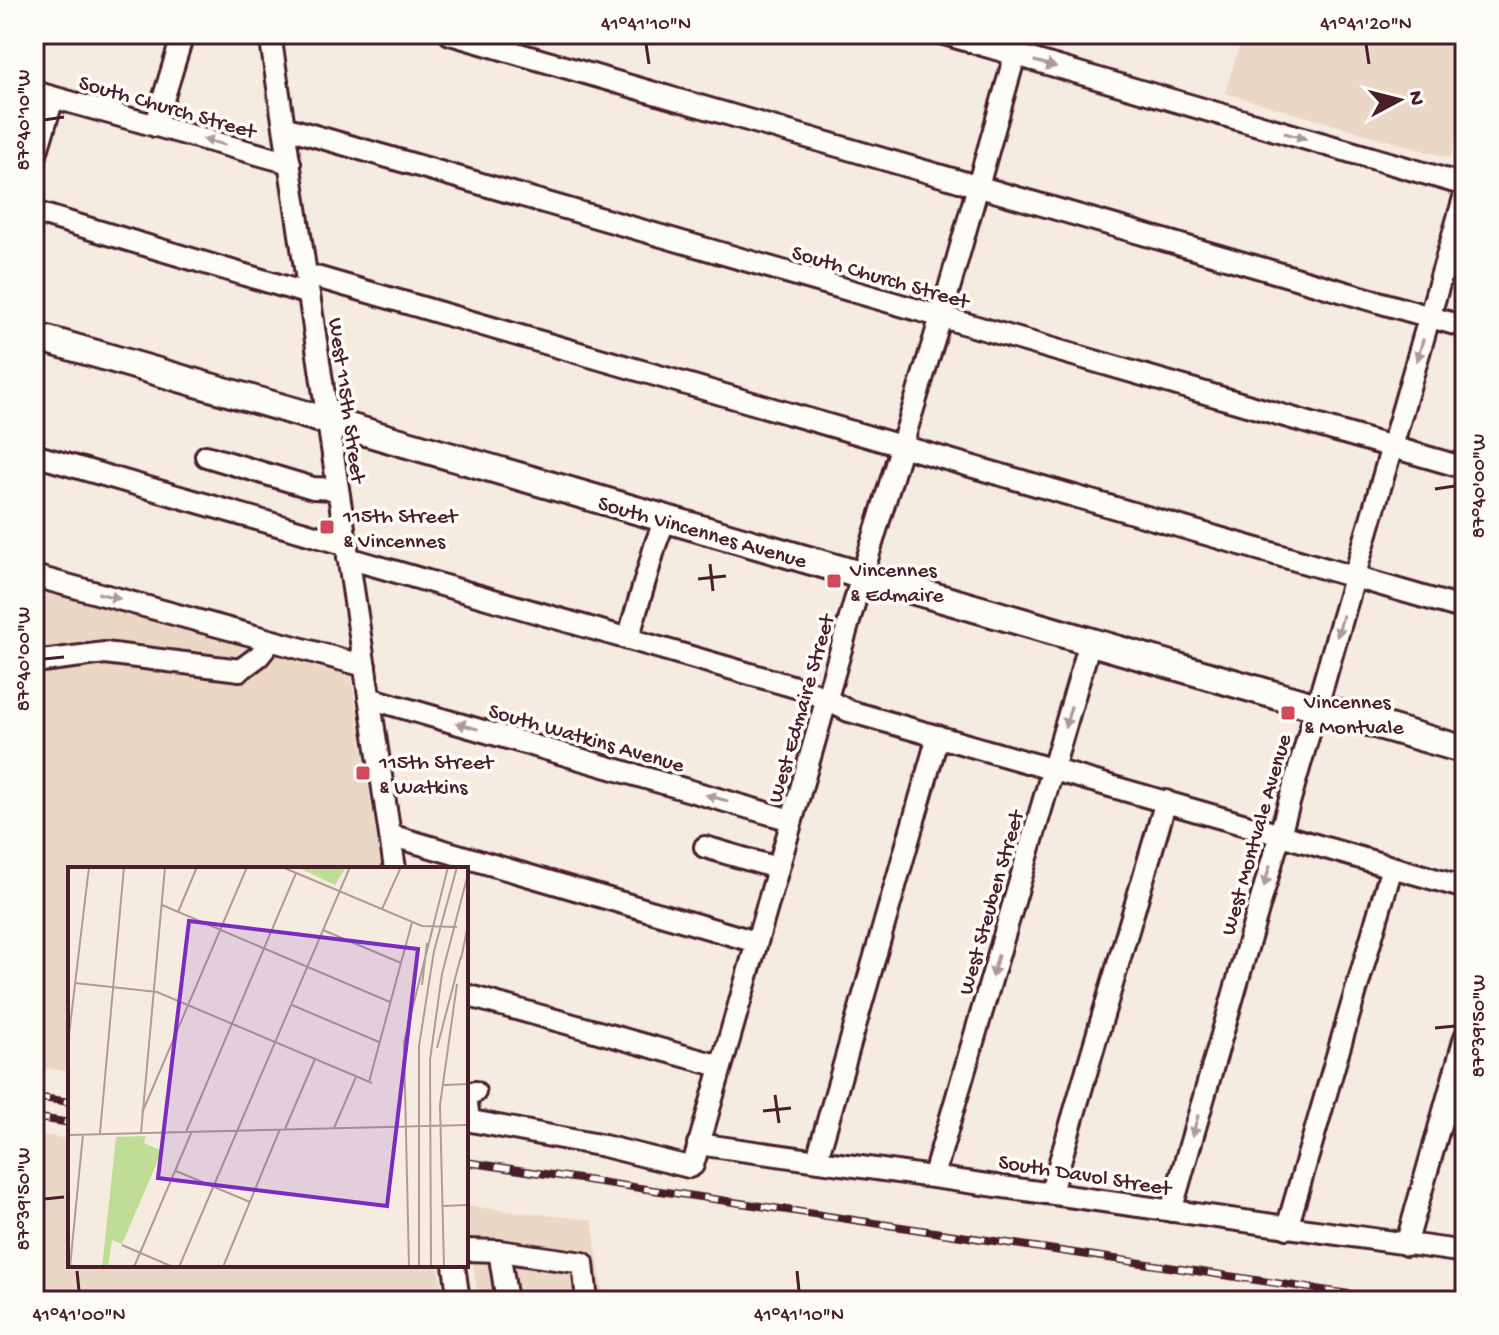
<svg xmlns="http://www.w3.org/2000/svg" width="1499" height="1335" viewBox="0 0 1499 1335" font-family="'Gochi Hand',sans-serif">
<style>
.built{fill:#ebd7c6}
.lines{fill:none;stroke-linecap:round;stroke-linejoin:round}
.minor-casing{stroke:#4a1f2b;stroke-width:26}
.major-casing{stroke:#4a1f2b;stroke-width:32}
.minor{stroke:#fdfcf7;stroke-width:20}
.major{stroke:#fdfcf7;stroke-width:26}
.rail-casing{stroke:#4a1f2b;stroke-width:8}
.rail{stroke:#fdfcf7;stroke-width:5;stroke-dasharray:15;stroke-linecap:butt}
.oneway{fill:#ac999b}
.ticks{fill:none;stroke:#4a1f2b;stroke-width:3}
.poi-dot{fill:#d1495b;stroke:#fdfcf7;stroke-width:3}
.labels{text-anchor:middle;stroke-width:7;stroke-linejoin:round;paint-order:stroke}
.street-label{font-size:22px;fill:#4a1f2b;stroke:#fdfcf7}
.poi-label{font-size:22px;fill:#4a1f2b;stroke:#fdfcf7;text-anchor:start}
.inset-road{fill:none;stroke:#b19998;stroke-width:2}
.view{fill:#7b2cbf;fill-opacity:0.15;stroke:#7b2cbf;stroke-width:4}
.inset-edge{fill:none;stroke:#4a1f2b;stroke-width:4}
.neatline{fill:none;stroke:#4a1f2b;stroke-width:3}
.ticks-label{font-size:20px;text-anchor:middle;fill:#4a1f2b}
</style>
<rect width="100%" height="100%" fill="#f5ebe1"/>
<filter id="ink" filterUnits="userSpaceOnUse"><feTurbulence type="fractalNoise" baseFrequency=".0125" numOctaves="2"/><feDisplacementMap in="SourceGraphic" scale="16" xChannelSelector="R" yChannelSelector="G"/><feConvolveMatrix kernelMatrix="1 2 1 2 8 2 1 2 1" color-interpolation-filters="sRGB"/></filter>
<g filter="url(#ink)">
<!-- built -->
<path class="built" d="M1243,34H1465V106L1450,158L1225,93Z
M34,584L351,674L381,869H70V1072L34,1066Z
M34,1134L70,1139V1265H438L444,1301H34Z
M466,1206L592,1220L604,1301H479L466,1221Z"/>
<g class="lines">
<defs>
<path id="minor" d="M270,34L395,869
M450,34L1465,327
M944,34L1465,185
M34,92L290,163
M155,126L183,34
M284,127L1465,468
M34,161L53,98
M34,212L309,294
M306,274L1465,609
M34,455L347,545
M206,456L313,488L338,489
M348,558L809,691L849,711L1465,888
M34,576L365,666
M628,639L656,543L665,519
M34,662L105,653L240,670L259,656L271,641
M369,698L791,820
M390,835L756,942
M705,847L777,868
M466,995L720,1066
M466,1120L604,1146L689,1167L693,1165L862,576L941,317L1021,34
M469,1121L466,1094L475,1092
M698,1144L1465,1252
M817,1159L938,736
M934,1175L1090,642
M1051,1192L1166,801
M1171,1211L1465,194
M1287,1228L1392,867
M1406,1245L1465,1037
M466,1250L499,1251L583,1263L587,1301
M499,1251L507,1301
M454,1265L459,1301"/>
<path id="major" d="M34,336L1465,750"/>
</defs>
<!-- minor casing -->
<use href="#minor" class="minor-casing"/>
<!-- major casing -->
<use href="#major" class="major-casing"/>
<!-- minor -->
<use href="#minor" class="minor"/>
<!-- major -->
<use href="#major" class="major"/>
<defs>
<path id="rail" d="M34,1097L70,1102
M34,1117L70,1123
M466,1162L1396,1301"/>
</defs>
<!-- rail casing -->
<use href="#rail" class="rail-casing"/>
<!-- rail -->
<use href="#rail" class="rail"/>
</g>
<!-- one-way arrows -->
<defs><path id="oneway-solid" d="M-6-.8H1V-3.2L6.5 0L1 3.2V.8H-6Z" transform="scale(2)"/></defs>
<g class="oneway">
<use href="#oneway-solid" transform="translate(1045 64) rotate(16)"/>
<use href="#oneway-solid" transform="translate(1295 136) rotate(16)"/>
<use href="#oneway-solid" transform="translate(214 142) rotate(-164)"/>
<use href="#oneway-solid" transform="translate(1420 350) rotate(106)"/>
<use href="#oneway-solid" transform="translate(109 596) rotate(15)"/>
<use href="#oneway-solid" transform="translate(1340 626) rotate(106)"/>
<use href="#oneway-solid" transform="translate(1068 717) rotate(106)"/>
<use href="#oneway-solid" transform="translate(467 726) rotate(-164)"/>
<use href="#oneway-solid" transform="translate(717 798) rotate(-164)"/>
<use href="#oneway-solid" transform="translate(1267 876) rotate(106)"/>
<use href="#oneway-solid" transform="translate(995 966) rotate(106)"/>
<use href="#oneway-solid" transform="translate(1195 1126) rotate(106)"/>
</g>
</g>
<!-- ticks -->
<path class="ticks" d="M646,44L649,64M1366,44L1369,64M44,120L64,117M1435,489L1455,486M710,564L713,591M698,579L726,576M44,659L64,657M1435,1028L1455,1026M775,1095L779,1123M763,1111L791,1108M44,1199L64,1197M77,1271L79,1291M797,1271L799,1291"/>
<!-- markers -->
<g class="poi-dot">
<rect x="319" y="519" width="16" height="16" rx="4"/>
<rect x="826" y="573" width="16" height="16" rx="4"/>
<rect x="1280" y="705" width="16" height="16" rx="4"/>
<rect x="355" y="765" width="16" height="16" rx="4"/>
</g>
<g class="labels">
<!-- street labels -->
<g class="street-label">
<text transform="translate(168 105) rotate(16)" y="8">South Church Street</text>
<text transform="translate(881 275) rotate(16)" y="8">South Church Street</text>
<text transform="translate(349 400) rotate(82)" y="8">West 115th Street</text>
<text transform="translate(703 530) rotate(16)" y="8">South Vincennes Avenue</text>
<text transform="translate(799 708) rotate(-74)" y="8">West Edmaire Street</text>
<text transform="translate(587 736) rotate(16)" y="8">South Watkins Avenue</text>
<text transform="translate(1254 834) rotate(-74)" y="8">West Montvale Avenue</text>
<text transform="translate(989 902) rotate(-74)" y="8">West Steuben Street</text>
<text transform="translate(1085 1173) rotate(9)" y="8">South Davol Street</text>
</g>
<!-- poi labels -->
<g class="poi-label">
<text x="343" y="522">115th Street<tspan x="343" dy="25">&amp; Vincennes</tspan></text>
<text x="850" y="576">Vincennes<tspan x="850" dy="25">&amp; Edmaire</tspan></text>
<text x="1304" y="708">Vincennes<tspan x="1304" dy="25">&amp; Montvale</tspan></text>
<text x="379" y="768">115th Street<tspan x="379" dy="25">&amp; Watkins</tspan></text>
</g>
</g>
<!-- overview -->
<g transform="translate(68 867)">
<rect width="400" height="400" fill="#f5ebe1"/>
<path d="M229,0H278L267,18ZM78,269L76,276L94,284L54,377L44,373L40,400H34L48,270Z" fill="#c0dd95"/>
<path class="inset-road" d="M214,0L354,59L389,60M94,38L322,135M314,42L333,0M110,45L129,0M255,63L333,96M393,92L400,58M7,116L89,125L304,216M354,118L359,76M224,138L311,175M0,176L21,0M369,181L393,89M301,215L344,55M376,218L400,217M74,246L179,0M266,261L288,210M217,262L247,192M118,265L228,6M32,266L56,0M73,266L97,0M0,268L400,258M108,304L182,335M374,339L400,338M54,378L105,400M2,400L15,267M66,400L124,264M111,400L282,0M155,400L212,262M341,400L336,175L380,0M351,400V179L366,84L389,0M363,400L362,193L374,107L400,7M376,400L372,238L389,117"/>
<path class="view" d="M121,54L350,82L319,339L90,311Z"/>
<rect width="400" height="400" class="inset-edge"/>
</g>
<!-- margin -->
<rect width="1499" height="1335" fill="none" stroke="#fdfcf7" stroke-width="88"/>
<!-- north arrow -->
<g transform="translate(1399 100) rotate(83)" stroke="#fdfcf7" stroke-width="6" paint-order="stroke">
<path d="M0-6L14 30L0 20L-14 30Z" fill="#4a1f2b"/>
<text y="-12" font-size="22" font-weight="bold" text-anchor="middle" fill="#4a1f2b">N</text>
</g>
<rect x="44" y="44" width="1411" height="1247" class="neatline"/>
<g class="ticks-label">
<text x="646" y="29">41°41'10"N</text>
<text x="1366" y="29">41°41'20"N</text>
<text transform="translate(22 120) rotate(-90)" y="7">87°40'10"W</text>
<text transform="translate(1477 486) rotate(-90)" y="7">87°40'00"W</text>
<text transform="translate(22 659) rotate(-90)" y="7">87°40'00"W</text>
<text transform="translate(1477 1026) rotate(-90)" y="7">87°39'50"W</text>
<text transform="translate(22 1199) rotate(-90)" y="7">87°39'50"W</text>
<text x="79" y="1320">41°41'00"N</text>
<text x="799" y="1320">41°41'10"N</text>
</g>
</svg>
